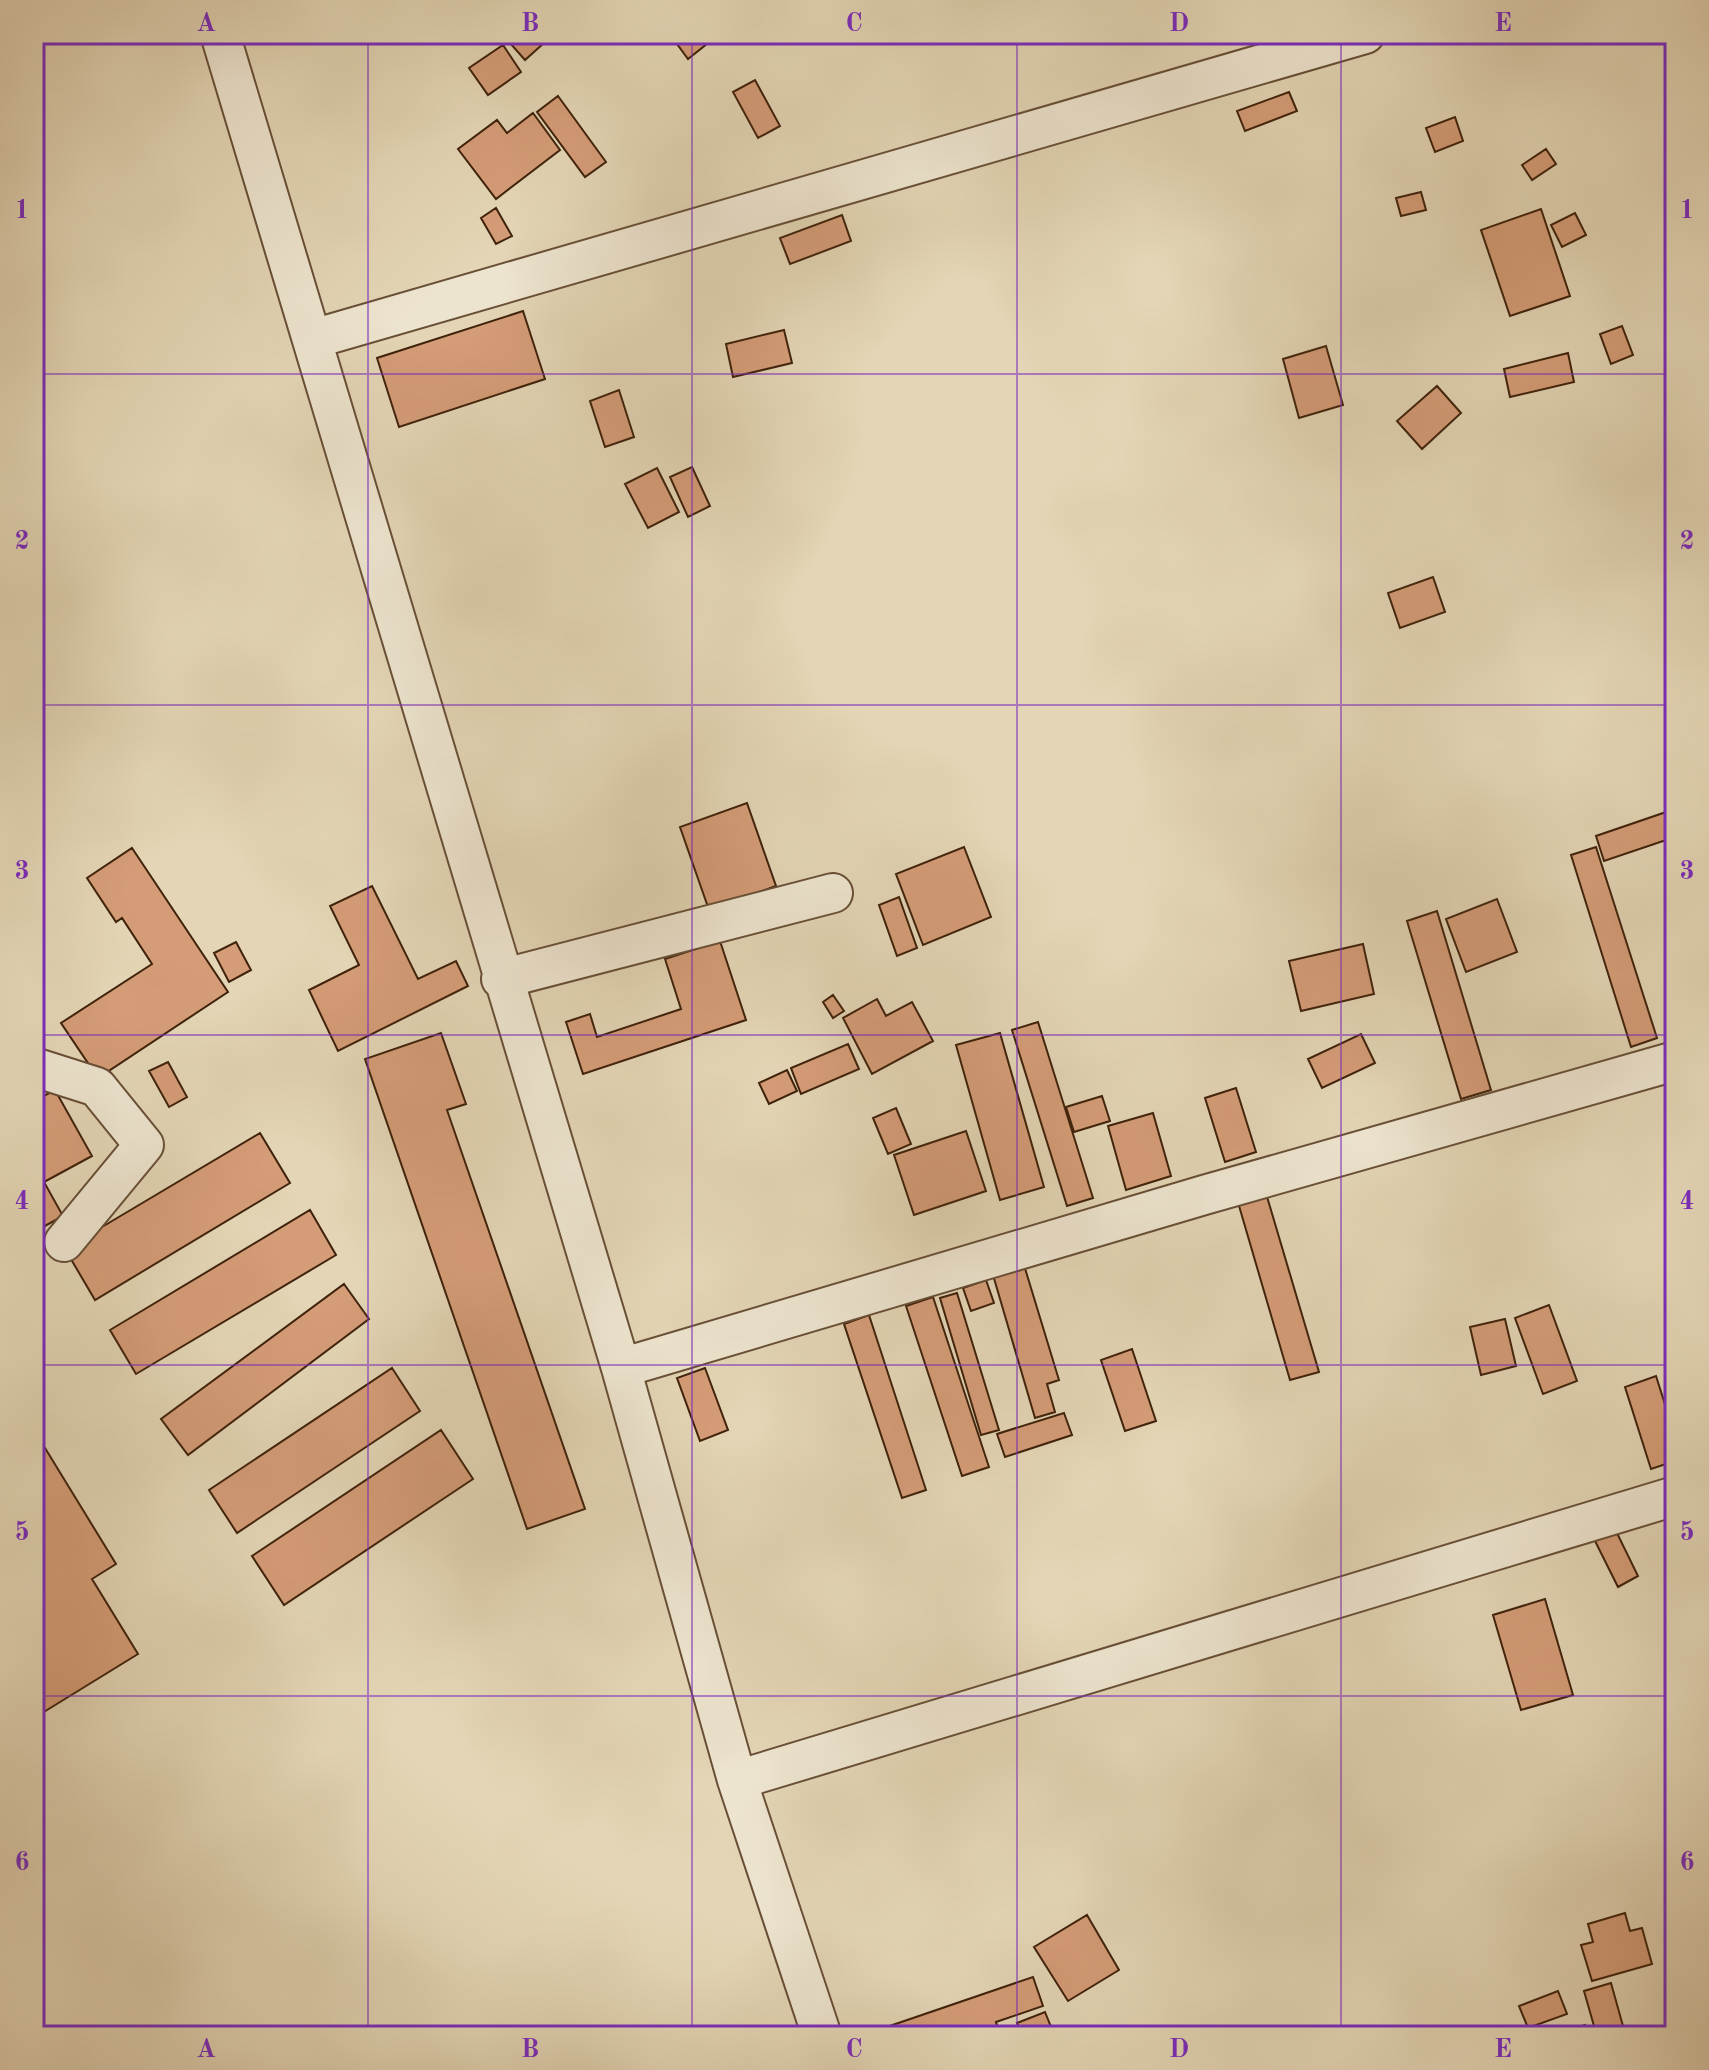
<svg xmlns="http://www.w3.org/2000/svg" width="1709" height="2070" viewBox="0 0 1709 2070" font-family="'Old Standard TT',serif">
<style>
.building{fill:#d49c77;stroke:#3f220b;stroke-width:2}
.lines{fill:none;stroke-linecap:round;stroke-linejoin:round}
.minor-casing{stroke:#684f36;stroke-width:42}
.minor{stroke:#ede4cf;stroke-width:38}
.grid{fill:none;stroke:#7b2cbf;stroke-width:2;stroke-opacity:0.55}
.neatline{fill:none;stroke:#7b2cbf;stroke-width:3}
.grid-label{font-size:26px;text-anchor:middle;font-weight:bold;fill:#7b2cbf}
</style>
<rect width="100%" height="100%" fill="#e3d5b5"/>
<filter id="stains"><feTurbulence type="fractalNoise" baseFrequency=".0025" numOctaves="4"/><feColorMatrix values="0 0 0 0 .2 0 0 0 0 .09 0 0 0 0 .02 0 0 0 .5 -.17"/></filter>
<radialGradient id="worn" r=".72"><stop offset=".6" stop-color="#630" stop-opacity="0"/><stop offset="1" stop-color="#630" stop-opacity=".3"/></radialGradient>
<!-- building -->
<path class="building" d="M502,34H554L525,60Z
M675,34H701L708,43L688,59L672,37Z
M503,45L521,72L488,95L469,68Z
M755,80L780,126L758,138L733,92Z
M1289,92L1297,111L1245,131L1237,111Z
M558,96L606,162L585,177L537,112Z
M533,113L560,150L496,199L458,149L497,120L507,133Z
M1455,117L1463,141L1435,152L1426,128Z
M1546,149L1556,164L1532,180L1522,165Z
M1421,192L1426,210L1401,216L1396,198Z
M496,208L512,236L496,244L481,218Z
M1541,209L1570,296L1510,316L1481,230Z
M1575,213L1586,235L1562,247L1551,225Z
M842,215L851,241L790,264L780,238Z
M523,311L545,379L399,427L377,358Z
M1622,326L1633,355L1611,364L1600,334Z
M784,330L792,363L733,377L726,344Z
M1326,346L1343,405L1299,418L1283,359Z
M1568,353L1574,382L1510,397L1504,369Z
M1437,386L1461,413L1422,449L1397,421Z
M619,390L634,437L605,447L590,401Z
M692,467L710,506L688,517L670,477Z
M657,468L679,512L648,528L625,484Z
M1433,577L1445,612L1400,628L1388,593Z
M747,803L776,886L709,910L680,827Z
M1675,809V837L1604,861L1596,836Z
M964,847L991,917L923,945L896,874Z
M1596,847L1657,1038L1631,1047L1571,855Z
M132,848L228,992L98,1078L61,1023L152,964L122,918L116,922L87,878Z
M372,886L418,979L456,961L468,986L338,1051L309,990L359,965L330,906Z
M899,897L917,948L897,956L879,905Z
M1497,899L1517,952L1466,972L1446,919Z
M1437,911L1491,1090L1461,1099L1407,921Z
M720,941L746,1020L583,1074L566,1022L590,1014L597,1037L681,1009L665,959Z
M236,942L251,970L229,982L214,953Z
M1363,944L1374,994L1301,1011L1289,961Z
M833,995L844,1011L833,1018L823,1002Z
M877,999L886,1016L912,1002L933,1041L872,1074L843,1018Z
M1038,1022L1093,1198L1067,1206L1012,1030Z
M441,1033L466,1104L447,1110L585,1509L527,1529L365,1059Z
M1000,1033L1044,1187L1000,1200L956,1045Z
M1361,1034L1375,1063L1322,1088L1308,1059Z
M848,1044L859,1069L801,1094L791,1068Z
M168,1062L187,1097L169,1107L149,1071Z
M787,1070L797,1091L769,1104L759,1083Z
M1236,1088L1256,1152L1225,1162L1205,1098Z
M55,1090L92,1156L44,1182L63,1216L34,1232V1101Z
M1102,1096L1110,1121L1074,1132L1066,1107Z
M896,1108L911,1144L888,1154L873,1118Z
M1153,1113L1171,1176L1126,1190L1108,1126Z
M966,1131L986,1191L914,1215L894,1155Z
M260,1133L290,1183L95,1300L65,1249Z
M1265,1190L1319,1372L1290,1380L1237,1199Z
M310,1210L336,1255L136,1374L110,1330Z
M1024,1265L1059,1380L1047,1384L1055,1412L1035,1418L993,1275Z
M986,1280L994,1303L971,1311L963,1288Z
M344,1284L369,1319L188,1455L161,1419Z
M957,1293L999,1430L981,1435L940,1298Z
M933,1297L989,1467L962,1476L906,1306Z
M1549,1305L1577,1381L1543,1394L1515,1318Z
M869,1315L926,1490L902,1498L844,1324Z
M1505,1319L1516,1366L1481,1375L1470,1327Z
M1132,1349L1156,1421L1125,1431L1101,1360Z
M392,1368L420,1411L237,1533L209,1490Z
M705,1368L728,1430L700,1441L677,1378Z
M1656,1376L1675,1436V1461L1651,1469L1625,1387Z
M1064,1413L1072,1435L1005,1457L997,1434Z
M34,1430L116,1564L92,1579L138,1654L34,1718Z
M441,1430L473,1479L284,1605L252,1556Z
M1615,1529L1638,1576L1618,1587L1594,1539Z
M1545,1599L1573,1695L1521,1710L1493,1615Z
M1625,1913L1630,1931L1642,1928L1652,1964L1592,1981L1581,1945L1593,1942L1588,1924Z
M1087,1915L1119,1970L1068,2001L1034,1947Z
M1033,1977L1043,2006L996,2022L1000,2036H883L881,2029Z
M1611,1983L1623,2026L1596,2033L1584,1991Z
M1558,1991L1567,2014L1528,2028L1519,2006Z
M1045,2012L1053,2032L1023,2036L1017,2023Z
M1585,2025L1587,2036H1554V2034Z"/>
<g class="lines">
<defs>
<path id="minor" d="M220,34L621,1368L737,1780L822,2036
M313,339L1365,34
M501,979L833,893
M34,1067L97,1087L144,1145L64,1242
M621,1368L1204,1195L1675,1061
M737,1780L1675,1496"/>
</defs>
<!-- minor casing -->
<use href="#minor" class="minor-casing"/>
<!-- minor -->
<use href="#minor" class="minor"/>
</g>
<!-- grid -->
<path class="grid" d="M368,34V2036M692,34V2036M1017,34V2036M1341,34V2036M34,374H1675M34,705H1675M34,1035H1675M34,1365H1675M34,1696H1675"/>
<!-- margin -->
<rect width="1709" height="2070" fill="none" stroke="#e3d5b5" stroke-width="88"/>
<rect x="44" y="44" width="1621" height="1982" class="neatline"/>
<g class="grid-label">
<text x="206" y="31">A</text>
<text x="530" y="31">B</text>
<text x="854" y="31">C</text>
<text x="1179" y="31">D</text>
<text x="1503" y="31">E</text>
<text x="22" y="218">1</text>
<text x="1687" y="218">1</text>
<text x="22" y="549">2</text>
<text x="1687" y="549">2</text>
<text x="22" y="879">3</text>
<text x="1687" y="879">3</text>
<text x="22" y="1209">4</text>
<text x="1687" y="1209">4</text>
<text x="22" y="1540">5</text>
<text x="1687" y="1540">5</text>
<text x="22" y="1870">6</text>
<text x="1687" y="1870">6</text>
<text x="206" y="2057">A</text>
<text x="530" y="2057">B</text>
<text x="854" y="2057">C</text>
<text x="1179" y="2057">D</text>
<text x="1503" y="2057">E</text>
</g>
<rect width="100%" height="100%" filter="url(#stains)"/>
<rect width="100%" height="100%" fill="url(#worn)"/>
</svg>
